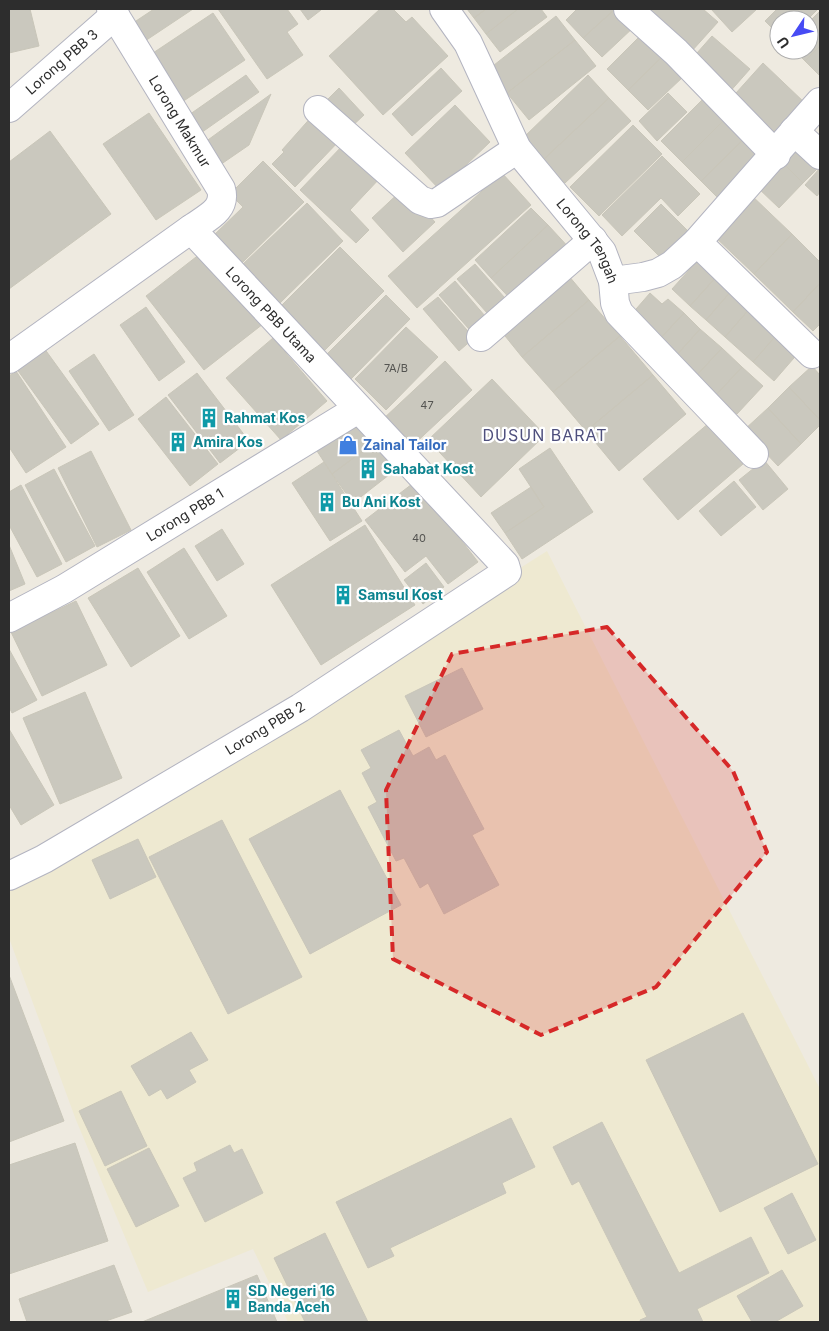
<svg xmlns="http://www.w3.org/2000/svg" width="829" height="1331" viewBox="0 0 829 1331" font-family="Inter,sans-serif">
<style>
.education{fill:#eee9d1;fill-rule:evenodd}
.building{fill:#cac8be;stroke:#c9c6b9}
.lines{fill:none;stroke-linecap:round;stroke-linejoin:round}
.minor-casing{stroke:#b3b4c0;stroke-width:30}
.minor{stroke:#fff;stroke-width:28}
.marked{fill:#d62828;fill-opacity:0.2;stroke:#d62828;stroke-width:4;stroke-dasharray:10 6;stroke-linejoin:round}
.labels{text-anchor:middle;stroke-width:4.5;stroke-linejoin:round;paint-order:stroke}
.number-label{font-size:11px;fill:#545451}
.street-label{font-size:14px;fill:#2d2d2d;stroke:#fff}
.culture-label{font-size:14px;font-weight:bold;fill:#0d838f;stroke:#fff;text-anchor:start}
.shop-label{font-size:14px;font-weight:bold;fill:#366cbe;stroke:#fff;text-anchor:start}
.quarter-label{font-size:16px;letter-spacing:1px;fill:#4e4f7d;stroke:#fff}
</style>
<rect width="100%" height="100%" fill="#eeeae0"/>
<!-- education -->
<path class="education" d="M547,551L820,1089V1322H775L803,1306L782,1270L737,1296L752,1322H703L697,1309L768,1273L750,1237L679,1273L602,1122L553,1147L572,1184L579,1181L647,1317L640,1320L641,1322H288L253,1249L148,1292L76,1120L9,938V888L47,868ZM462,668L482,709L405,696ZM399,730L413,756L429,747L436,760L445,755L484,828L472,835L499,885L444,914L428,883L420,887L404,858L396,861L368,808L377,802L362,774L371,768L361,750ZM340,790L401,905L310,954L249,839ZM222,820L302,977L228,1014L149,857ZM511,1118L535,1167L502,1183L506,1193L390,1248L393,1256L368,1268L336,1202ZM792,1193L816,1239L788,1254L764,1208Z"/>
<!-- building -->
<path class="building" d="M9,9H30L39,46L9,53Z
M154,9H193L145,41L133,23Z
M218,9H287L298,24L287,32L303,55L267,79Z
M300,9H320L321,10L308,20Z
M380,9H393L406,22L412,17L448,56L383,115L329,56Z
M467,9H486L474,18Z
M486,9H518L486,34L474,18Z
M518,9H541L547,17L500,52L486,34Z
M577,9H615L583,38L566,20Z
M615,9L636,25L602,57L583,38Z
M643,9H703L718,22L691,52Z
M711,9H757L732,32Z
M777,9H818L807,20H779V35L765,21Z
M820,11V46L805,61L794,50H809V22Z
M213,13L245,60L179,104L147,57Z
M556,16L575,40L507,93L489,69Z
M643,33L664,55L628,90L607,69Z
M712,36L750,69L727,95L689,62Z
M575,40L596,66L529,120L507,93Z
M820,46V76L805,61Z
M664,55L684,76L648,110L628,90Z
M763,63L806,104L771,142L727,103Z
M441,68L462,91L412,136L392,114Z
M246,75L259,92L198,135L186,117Z
M588,75L609,98L543,160L523,138Z
M339,88L364,115L349,129L324,103Z
M668,93L687,112L657,141L639,121Z
M271,94L249,145L217,167L201,145Z
M706,96L727,117L682,162L661,141Z
M609,98L631,121L565,183L543,160Z
M455,105L490,142L440,190L405,153Z
M149,113L201,190L156,220L103,144Z
M314,114L341,139L295,187L272,164L284,152L282,150Z
M727,117L746,137L701,181L682,162Z
M633,125L662,154L599,216L570,187Z
M50,131L111,214L9,289V162Z
M746,137L769,159L724,204L701,181Z
M799,140L820,166L803,183L780,160Z
M345,143L381,177L350,210L369,230L356,243L300,190Z
M662,156L700,194L678,216L661,198L622,236L602,215Z
M780,160L803,183L779,208L756,186Z
M263,161L304,202L241,264L213,236L243,207L230,194Z
M820,168V192L817,196L805,185Z
M502,173L531,205L417,308L388,276Z
M404,188L435,222L403,252L372,218Z
M749,193L792,234L754,274L711,233Z
M307,203L343,241L279,304L242,265Z
M661,204L692,235L665,262L634,231Z
M531,208L548,225L491,278L475,260Z
M548,225L572,251L515,304L491,278Z
M792,234L820,262V283L793,312L754,274Z
M340,247L384,291L324,351L280,307Z
M205,250L263,324L204,370L146,296Z
M699,259L717,276L690,306L672,289Z
M475,264L512,306L495,322L457,279Z
M563,269L589,300L522,357L497,326Z
M717,276L732,290L706,320L690,306Z
M455,281L491,323L476,337L439,295Z
M820,283V324L813,331L793,312Z
M732,290L751,307L725,337L706,320Z
M650,293L662,304L668,299L684,313L658,341L630,316Z
M386,295L410,319L351,379L326,355Z
M438,297L474,338L459,351L423,309Z
M589,300L620,336L553,392L522,357Z
M146,307L185,362L159,381L120,325Z
M751,307L779,332L753,362L725,337Z
M684,313L700,329L675,357L658,341Z
M406,327L438,357L386,410L355,379Z
M700,329L722,348L696,376L675,357Z
M779,332L800,351L774,381L753,362Z
M620,336L653,375L586,431L553,392Z
M273,338L327,401L281,440L226,378Z
M44,348L99,424L71,444L16,368Z
M722,348L742,367L716,395L696,376Z
M94,354L134,415L109,431L69,371Z
M445,361L472,390L409,449L382,420Z
M812,366L820,375V420L789,387Z
M742,367L763,386L737,414L716,395Z
M16,371L66,447L26,473L9,447V376Z
M197,373L249,441L220,463L168,395Z
M653,375L686,414L619,471L586,431Z
M492,379L545,435L481,497L428,440Z
M789,387L820,420V425L801,444L768,408Z
M166,397L218,464L190,486L138,419Z
M768,408L801,444L778,466L744,430Z
M364,421L379,439L332,474L317,451Z
M709,423L743,464L678,520L643,479Z
M379,439L403,464L353,503L332,474Z
M550,448L593,512L522,559L505,533L544,507L519,469Z
M91,451L131,530L97,547L58,468Z
M764,460L788,489L763,510L739,480Z
M324,462L362,521L330,541L292,483Z
M54,469L95,546L66,562L25,485Z
M416,481L478,562L448,584L426,556L405,572L365,520Z
M734,481L756,507L721,536L699,511Z
M21,485L62,564L37,577L9,525V492Z
M531,487L544,507L505,533L491,513Z
M365,525L415,605L321,665L271,585Z
M222,529L244,564L217,581L195,546Z
M9,545L25,584L9,591Z
M184,548L227,616L189,639L147,572Z
M426,563L444,587L423,604L404,580Z
M138,568L180,636L131,667L88,598Z
M76,601L107,665L42,696L11,632Z
M9,649L37,700L12,713L9,707Z
M462,668L483,709L426,737L405,696Z
M85,692L122,778L60,804L23,718Z
M9,729L54,805L21,825L9,805Z
M399,730L413,756L429,747L436,760L445,755L484,829L472,835L499,885L444,914L428,883L420,888L404,858L396,861L368,807L377,802L362,773L371,768L361,750Z
M340,790L401,905L310,954L249,839Z
M222,820L302,977L228,1014L149,857Z
M138,839L156,877L110,899L92,860Z
M9,975L64,1121L9,1142Z
M743,1013L818,1164L720,1212L646,1060Z
M191,1032L208,1060L189,1070L196,1082L167,1099L161,1089L149,1096L131,1066Z
M121,1091L147,1146L105,1166L79,1111Z
M511,1118L535,1167L502,1183L506,1193L390,1248L394,1256L368,1268L336,1202Z
M602,1122L679,1273L751,1237L769,1273L697,1309L703,1322H641L640,1320L647,1317L579,1181L572,1185L553,1147Z
M75,1143L108,1241L9,1274V1165Z
M230,1145L234,1153L242,1149L263,1193L205,1222L183,1178L197,1171L194,1163Z
M149,1148L179,1206L136,1227L107,1169Z
M792,1193L816,1240L788,1254L764,1208Z
M325,1233L368,1322H305L274,1258Z
M114,1265L132,1312L103,1322H27L19,1299Z
M782,1270L803,1306L775,1322H752L737,1296Z
M257,1275L277,1322H142Z"/>
<g class="lines">
<defs>
<g id="minor">
<path id="s1" d="M111,9L221,189C227,210 206,218 191,229"/>
<path id="s2" d="M444,9L468,43L517,149L602,252L613,281L615,303L619,313L754,454"/>
<path d="M628,9L676,52L776,155"/>
<path id="s3" d="M9,108L115,15"/>
<path d="M318,110L420,200L431,204L437,203L517,149"/>
<path d="M794,131L820,155"/>
<path d="M697,242L812,354"/>
<path d="M613,281L643,277L658,273L672,265L697,242L820,102"/>
<path d="M481,337L593,240"/>
<path id="s4" d="M9,359L191,229L505,565L507,572L300,708L44,859L9,876"/>
<path id="s5" d="M9,618L64,589L358,409"/>
</g>
</defs>
<!-- minor casing -->
<use href="#minor" class="minor-casing"/>
<!-- minor -->
<use href="#minor" class="minor"/>
</g>
<!-- marked area -->
<path class="marked" d="M607,627L733,771L767,852L656,987L541,1035L393,959L386,790L452,654Z"/>
<!-- icons -->
<defs>
<symbol id="building-bare" viewBox="-9 -9 18 18"><path d="M-4-6H4V6H1V3H-1V6H-4ZM-2.5-4.3h1.7v1.8h-1.7ZM.8-4.3h1.7v1.8H.8ZM-2.5-1h1.7V.8h-1.7ZM.8-1h1.7V.8H.8Z" fill="#0f9aa8" stroke="#fff" stroke-width="2.5" paint-order="stroke"/></symbol>
<symbol id="shop-bare" viewBox="-9 -9 18 18"><path d="M-5-2.5h2.3a2.7 3.5 0 0 1 5.4 0H5L5.5 6h-11ZM-1.5-2.5h3a1.5 2.3 0 0 0-3 0Z" fill="#3f7fe0" stroke="#fff" stroke-width="2.5" paint-order="stroke"/></symbol>
</defs>
<g fill-rule="evenodd">
<use href="#building-bare" x="195" y="404" width="28" height="28"/>
<use href="#building-bare" x="164" y="428" width="28" height="28"/>
<use href="#shop-bare" x="334" y="431" width="28" height="28"/>
<use href="#building-bare" x="354" y="455" width="28" height="28"/>
<use href="#building-bare" x="313" y="488" width="28" height="28"/>
<use href="#building-bare" x="329" y="581" width="28" height="28"/>
<use href="#building-bare" x="219" y="1285" width="28" height="28"/>
</g>
<g class="labels">
<!-- number labels -->
<g class="number-label">
<text x="396" y="372">7A/B</text>
<text x="427" y="409">47</text>
<text x="419" y="542">40</text>
</g>
<!-- street labels -->
<g class="street-label">
<text dy="5" stroke="none"><textPath href="#s3" startOffset="70">Lorong PBB 3</textPath></text>
<text dy="5" stroke="none"><textPath href="#s1" startOffset="132">Lorong Makmur</textPath></text>
<text dy="5" stroke="none"><textPath href="#s2" startOffset="275">Lorong Tengah</textPath></text>
<text dy="5" stroke="none"><textPath href="#s4" startOffset="341">Lorong PBB Utama</textPath></text>
<text dy="5" stroke="none"><textPath href="#s5" startOffset="204">Lorong PBB 1</textPath></text>
<text transform="translate(265 728) rotate(-31)" y="5">Lorong PBB 2</text>
</g>
<!-- culture labels -->
<g class="culture-label">
<text x="224" y="423">Rahmat Kos</text>
<text x="193" y="447">Amira Kos</text>
<text x="383" y="474">Sahabat Kost</text>
<text x="342" y="507">Bu Ani Kost</text>
<text x="358" y="600">Samsul Kost</text>
<text x="248" y="1296">SD Negeri 16<tspan x="248" dy="16">Banda Aceh</tspan></text>
</g>
<!-- shop labels -->
<g class="shop-label">
<text x="363" y="450">Zainal Tailor</text>
</g>
<!-- quarter labels -->
<g class="quarter-label">
<text x="545" y="441">DUSUN BARAT</text>
</g>
</g>
<!-- border -->
<rect width="829" height="1331" fill="none" stroke="#2d2d2d" stroke-width="20"/>
<!-- north arrow -->
<g transform="translate(794 35) rotate(235)"><circle r="24" fill="#ffffff" stroke="#ababab"/>
<path d="M0-4L9 19L0 12L-9 19Z" fill="#474bf4"/>
<text y="-8" font-size="14" font-weight="bold" text-anchor="middle" fill="#2d2d2d">U</text>
</g>
</svg>
